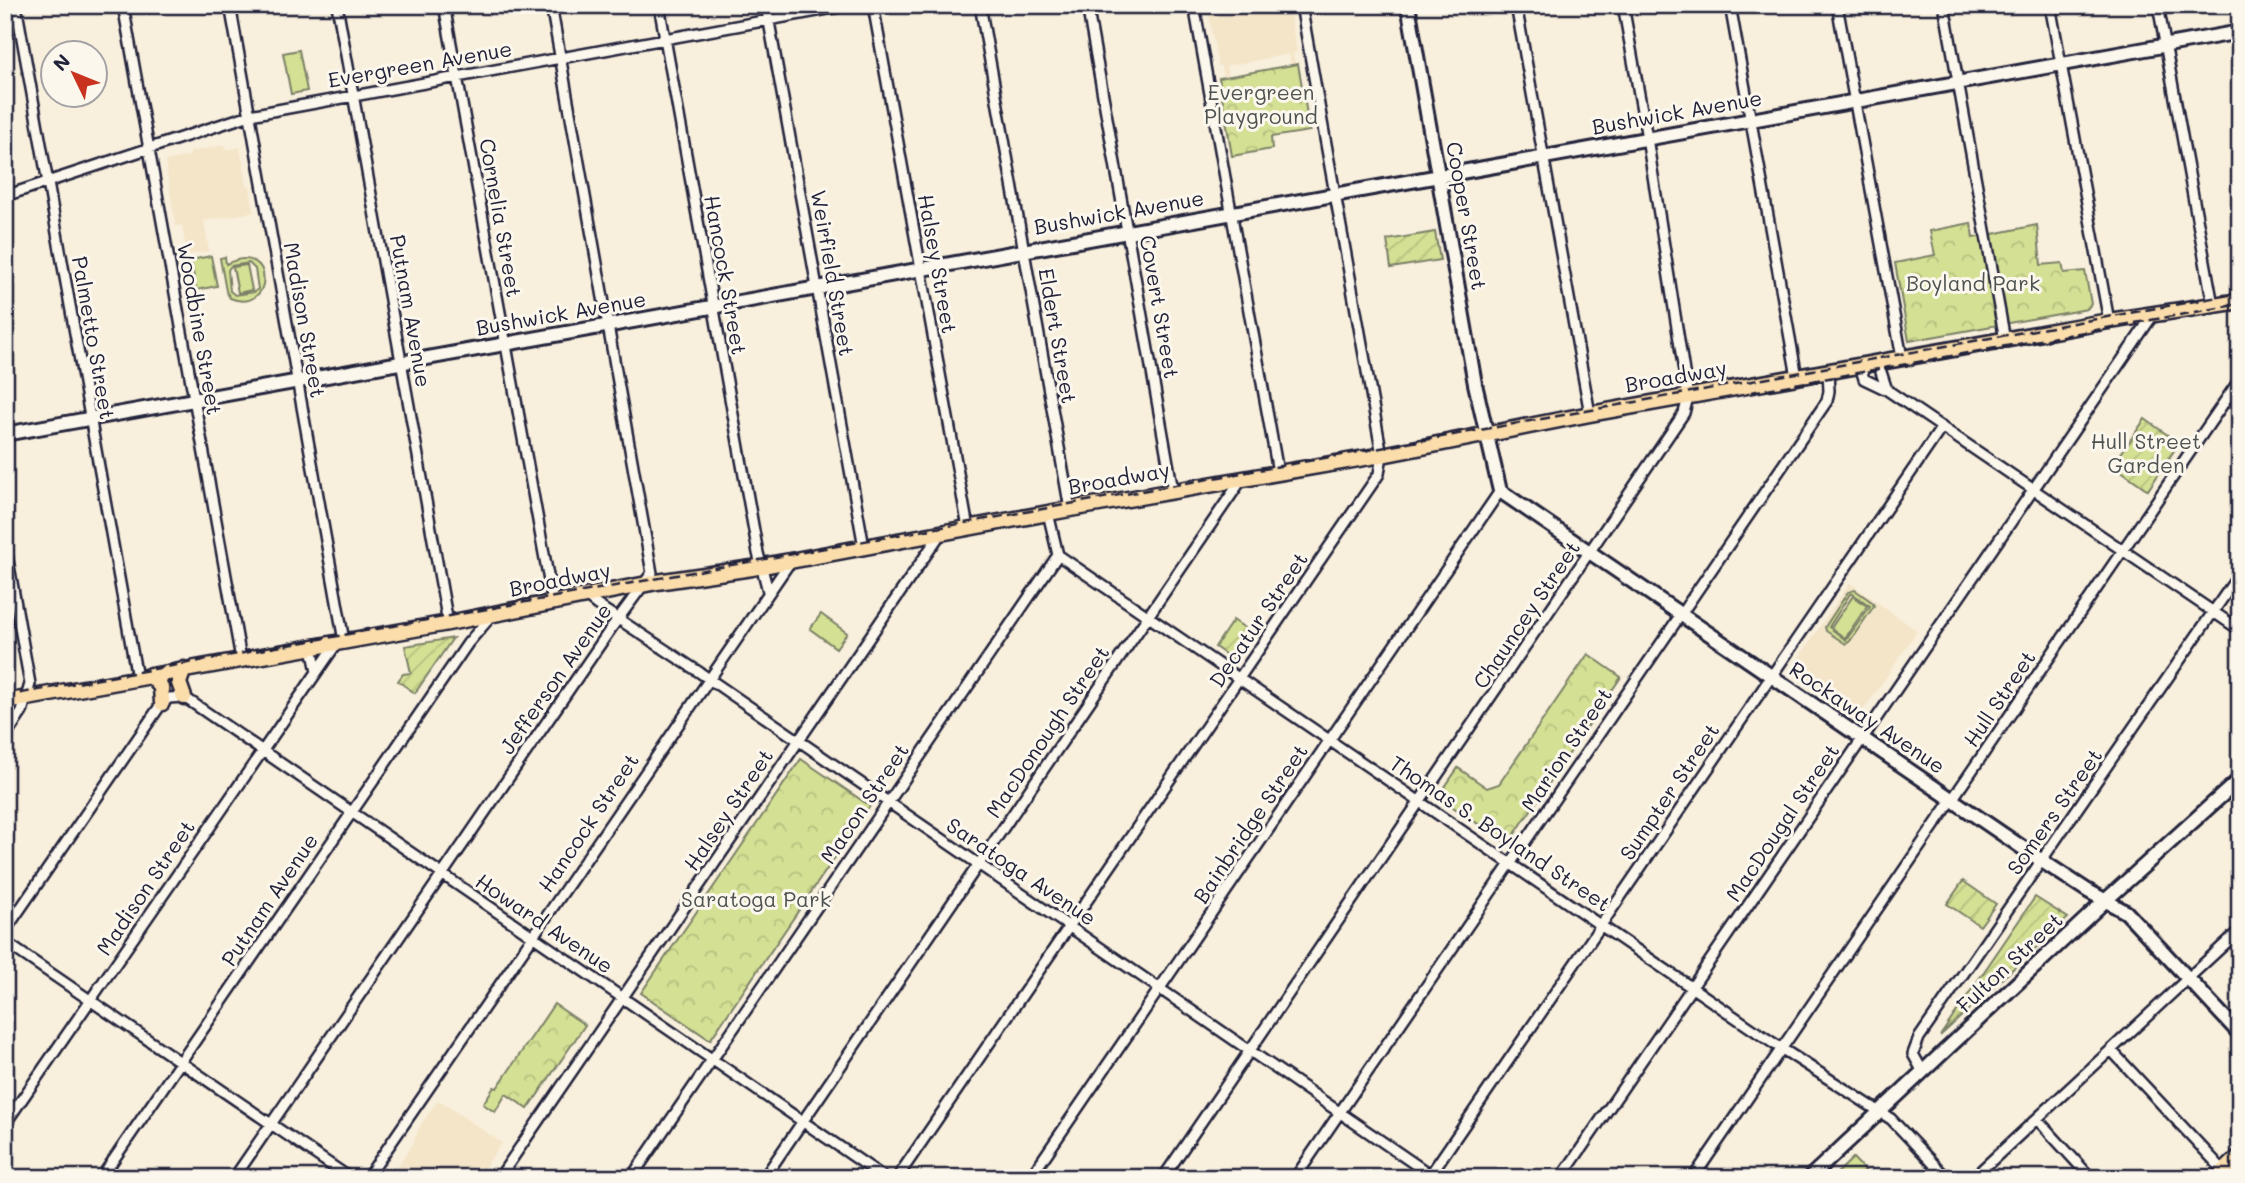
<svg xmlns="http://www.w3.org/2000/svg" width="2245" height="1183" viewBox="0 0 2245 1183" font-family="Mali,sans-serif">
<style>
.built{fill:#f4e5c9}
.grass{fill:#d4e093;stroke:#7b8167;stroke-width:2;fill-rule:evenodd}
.park{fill:url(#park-crowns);stroke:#7b8167;stroke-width:2}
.garden{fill:url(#garden-furrows);stroke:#7b8167;stroke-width:2}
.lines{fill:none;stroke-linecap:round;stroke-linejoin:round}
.minor-casing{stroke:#22223b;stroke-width:14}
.secondary-casing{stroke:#22223b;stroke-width:18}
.primary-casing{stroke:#22223b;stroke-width:19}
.minor{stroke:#fbf7ec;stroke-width:9}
.secondary{stroke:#fbf7ec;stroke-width:12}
.primary{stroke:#fbddab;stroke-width:14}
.rail{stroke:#22223b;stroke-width:2.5;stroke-dasharray:10 5;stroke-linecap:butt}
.labels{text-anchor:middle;stroke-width:6;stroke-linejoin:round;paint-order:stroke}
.street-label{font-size:21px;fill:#22223b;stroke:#fbf7ec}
.park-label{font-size:21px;fill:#4e5251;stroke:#fbf7ec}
</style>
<defs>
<pattern id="park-crowns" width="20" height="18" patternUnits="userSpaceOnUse" patternTransform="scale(1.75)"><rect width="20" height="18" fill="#d4e093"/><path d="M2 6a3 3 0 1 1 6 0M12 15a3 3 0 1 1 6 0" fill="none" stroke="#b6c080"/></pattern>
<pattern id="garden-furrows" width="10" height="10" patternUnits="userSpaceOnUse" patternTransform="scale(1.75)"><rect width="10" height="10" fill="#d4e093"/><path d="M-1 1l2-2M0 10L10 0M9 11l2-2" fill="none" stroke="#b6c080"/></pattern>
</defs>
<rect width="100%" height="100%" fill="#f8efdc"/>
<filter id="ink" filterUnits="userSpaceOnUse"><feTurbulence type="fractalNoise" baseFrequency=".0143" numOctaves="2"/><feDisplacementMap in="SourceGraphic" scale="14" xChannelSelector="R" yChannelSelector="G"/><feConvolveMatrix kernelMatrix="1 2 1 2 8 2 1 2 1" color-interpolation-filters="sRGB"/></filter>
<g filter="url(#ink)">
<!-- built -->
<path class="built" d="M1207,5H1288L1297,52L1293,53L1295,63L1291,64L1289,54L1226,66L1228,75L1223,76L1221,66H1218Z
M225,145L226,150L240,147L247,186H250L254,212L204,221L209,251L187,255L182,225L176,226L165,161L190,156V152Z
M1850,583L1917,631L1857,720L1789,672Z
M438,1100L502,1143L483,1170L478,1166L475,1169L472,1167L465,1178H385L393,1166L397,1168L413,1144L420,1126Z"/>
<!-- grass -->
<path class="grass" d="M299,50L307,91L291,94L283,53Z
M211,256L217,286L196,290L191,260Z
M225,257L226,264C277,239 274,316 230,298L226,291L220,258ZM249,263L255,269L258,289L254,292L235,295L230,291L228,270L231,266Z
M247,265L252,290L238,293L233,267Z
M1855,590L1872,602L1874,606L1850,641L1846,644L1826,631L1825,627L1848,592ZM1850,594H1853L1870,606L1846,640L1829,627Z
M1853,596L1867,606L1845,638L1831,628Z
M821,614L847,633L836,648L810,629Z"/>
<!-- park -->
<path class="park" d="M1298,64L1310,131L1271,137L1272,149L1232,156L1219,78Z
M1971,223L1973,238L2037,225L2041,265L2062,263L2064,273L2085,271L2091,304L2087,309L1909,341L1895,263L1935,255L1930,231Z
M1588,654L1621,677L1508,844L1438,797L1458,768L1487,788L1499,784Z
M801,759L870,806L710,1040L641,993Z
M554,1004L585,1025L528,1109L506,1094L495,1112L483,1104L494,1087L497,1088Z
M1853,1158L1872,1178H1832Z"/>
<!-- garden -->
<path class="garden" d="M1435,232L1440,260L1391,268L1387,240Z
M2145,419L2179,443L2148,490L2113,465Z
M1233,620L1254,634L1235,661L1215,647Z
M453,638L415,693L398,681L403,674L411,673L405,646Z
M1963,881L1996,904L1980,926L1947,904Z
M2035,897L2068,918L1940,1036Z"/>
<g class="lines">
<defs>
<path id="minor" d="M16,5L137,678
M123,5L241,659
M230,5L344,641
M337,5L448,623
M444,5L553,603
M659,5L758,553L768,591
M766,5L864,547
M873,5L968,528
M980,5L1070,509
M1087,5L1173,491
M1194,5L1278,472
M1516,5L1590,414
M1730,5L1797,377
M1837,5L1902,358
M1944,5L2005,340
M2050,5L2109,321
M2158,5L2213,305
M5,196L250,115L850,5
M1878,363L1887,390
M1860,366L1864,379L1887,390L2240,630
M1048,513L1058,555L1773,1043L1891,1119L1947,1178
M5,543L30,684L22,712L5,737
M587,597L597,605L699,672L1435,1178
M312,647L317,672
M5,931L162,703L169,698L184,697L885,1178
M5,942L350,1178
M2111,1050L2224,1171
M1923,1072L1913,1054L1919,1038L2240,573
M2037,1119L2091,1178
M5,1124L337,643
M101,1178L468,643L493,614
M234,1178L612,627L652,573L551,5
M367,1178L790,562
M499,1178L941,533
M631,1178L1058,555
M764,1178L1242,479
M897,1178L1379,474L1382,455L1301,5
M1030,1178L1500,491
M1163,1178L1684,413L1688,397L1647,138L1623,5
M1295,1178L1827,401L1829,391L1828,372
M1428,1178L1942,427
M1561,1178L2153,315
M1693,1178L2240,379
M1973,1178L2240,930"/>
<path id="secondary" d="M1408,5L1475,384L1500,491L2042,861L2088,891L2126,912L2240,1034
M5,434L2240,32
M1809,1178L2106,900L2240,779"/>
<path id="primary" d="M150,675L161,687L162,703
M184,697L179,683L184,669
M5,702L448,623L657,582L752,568L1070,509L1382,455L1590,414L2109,321L2240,301
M2217,1178L2240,1156"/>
</defs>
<!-- minor casing -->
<use href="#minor" class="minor-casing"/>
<!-- secondary casing -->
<use href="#secondary" class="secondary-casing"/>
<!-- primary casing -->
<use href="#primary" class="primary-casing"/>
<!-- minor -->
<use href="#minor" class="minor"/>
<!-- secondary -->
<use href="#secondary" class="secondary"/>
<!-- primary -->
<use href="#primary" class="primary"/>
<!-- rail -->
<path class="rail" d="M1751,392L2240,304
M5,696L2240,293"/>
</g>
</g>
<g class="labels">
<!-- street labels -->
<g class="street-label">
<text transform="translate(420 65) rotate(-10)" y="7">Evergreen Avenue</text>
<text transform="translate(1677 113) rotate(-10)" y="7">Bushwick Avenue</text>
<text transform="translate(1119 213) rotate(-10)" y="7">Bushwick Avenue</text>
<text transform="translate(1466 216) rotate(80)" y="7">Cooper Street</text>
<text transform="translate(500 218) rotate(80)" y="7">Cornelia Street</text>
<text transform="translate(937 264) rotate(80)" y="7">Halsey Street</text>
<text transform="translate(832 273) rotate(80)" y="7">Weirfield Street</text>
<text transform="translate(725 275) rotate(80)" y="7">Hancock Street</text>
<text transform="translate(1159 307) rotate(80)" y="7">Covert Street</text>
<text transform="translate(410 311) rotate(80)" y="7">Putnam Avenue</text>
<text transform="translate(561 314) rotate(-10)" y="7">Bushwick Avenue</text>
<text transform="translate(304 320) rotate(80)" y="7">Madison Street</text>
<text transform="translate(199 329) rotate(80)" y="7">Woodbine Street</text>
<text transform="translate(1057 336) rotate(80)" y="7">Eldert Street</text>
<text transform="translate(93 338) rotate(80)" y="7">Palmetto Street</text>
<text transform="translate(1676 377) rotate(-10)" y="7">Broadway</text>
<text transform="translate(1119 479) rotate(-10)" y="7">Broadway</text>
<text transform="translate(560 580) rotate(-11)" y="7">Broadway</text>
<text transform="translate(1527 615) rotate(-56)" y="7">Chauncey Street</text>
<text transform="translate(1259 620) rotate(-56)" y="7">Decatur Street</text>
<text transform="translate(556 679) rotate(-55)" y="7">Jefferson Avenue</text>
<text transform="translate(2000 699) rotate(-56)" y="7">Hull Street</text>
<text transform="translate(1867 718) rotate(34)" y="7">Rockaway Avenue</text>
<text transform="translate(1048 732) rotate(-56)" y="7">MacDonough Street</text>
<text transform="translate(1567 750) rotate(-56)" y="7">Marion Street</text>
<text transform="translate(1670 792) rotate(-56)" y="7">Sumpter Street</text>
<text transform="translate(865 804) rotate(-56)" y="7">Macon Street</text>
<text transform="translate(729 810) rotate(-56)" y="7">Halsey Street</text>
<text transform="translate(2055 812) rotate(-55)" y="7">Somers Street</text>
<text transform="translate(589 823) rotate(-56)" y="7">Hancock Street</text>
<text transform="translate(1783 823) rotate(-56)" y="7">MacDougal Street</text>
<text transform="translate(1251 824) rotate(-56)" y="7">Bainbridge Street</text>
<text transform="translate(1500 834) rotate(34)" y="7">Thomas S. Boyland Street</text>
<text transform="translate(1021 872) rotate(34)" y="7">Saratoga Avenue</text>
<text transform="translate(146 888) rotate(-56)" y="7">Madison Street</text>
<text transform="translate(270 900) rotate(-56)" y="7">Putnam Avenue</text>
<text transform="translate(544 924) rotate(34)" y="7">Howard Avenue</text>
<text transform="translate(2010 963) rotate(-43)" y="7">Fulton Street</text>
</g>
<!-- park labels -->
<g class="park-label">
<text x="1261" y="100">Evergreen<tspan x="1261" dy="24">Playground</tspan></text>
<text x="1973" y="291">Boyland Park</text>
<text x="2146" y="449">Hull Street<tspan x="2146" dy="24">Garden</tspan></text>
<text x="756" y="907">Saratoga Park</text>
</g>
</g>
<!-- margin -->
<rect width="2245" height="1183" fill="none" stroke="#fbf7ec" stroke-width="28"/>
<rect x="14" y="14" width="2217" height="1155" fill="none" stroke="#22223b" stroke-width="2.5" filter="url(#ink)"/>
<!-- north arrow -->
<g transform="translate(74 74) rotate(313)"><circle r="33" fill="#fbf7ec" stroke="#a4a2a5" stroke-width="2"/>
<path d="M0-5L12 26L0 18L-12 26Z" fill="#c8321e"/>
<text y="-10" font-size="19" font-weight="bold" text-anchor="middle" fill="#22223b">N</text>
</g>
</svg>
